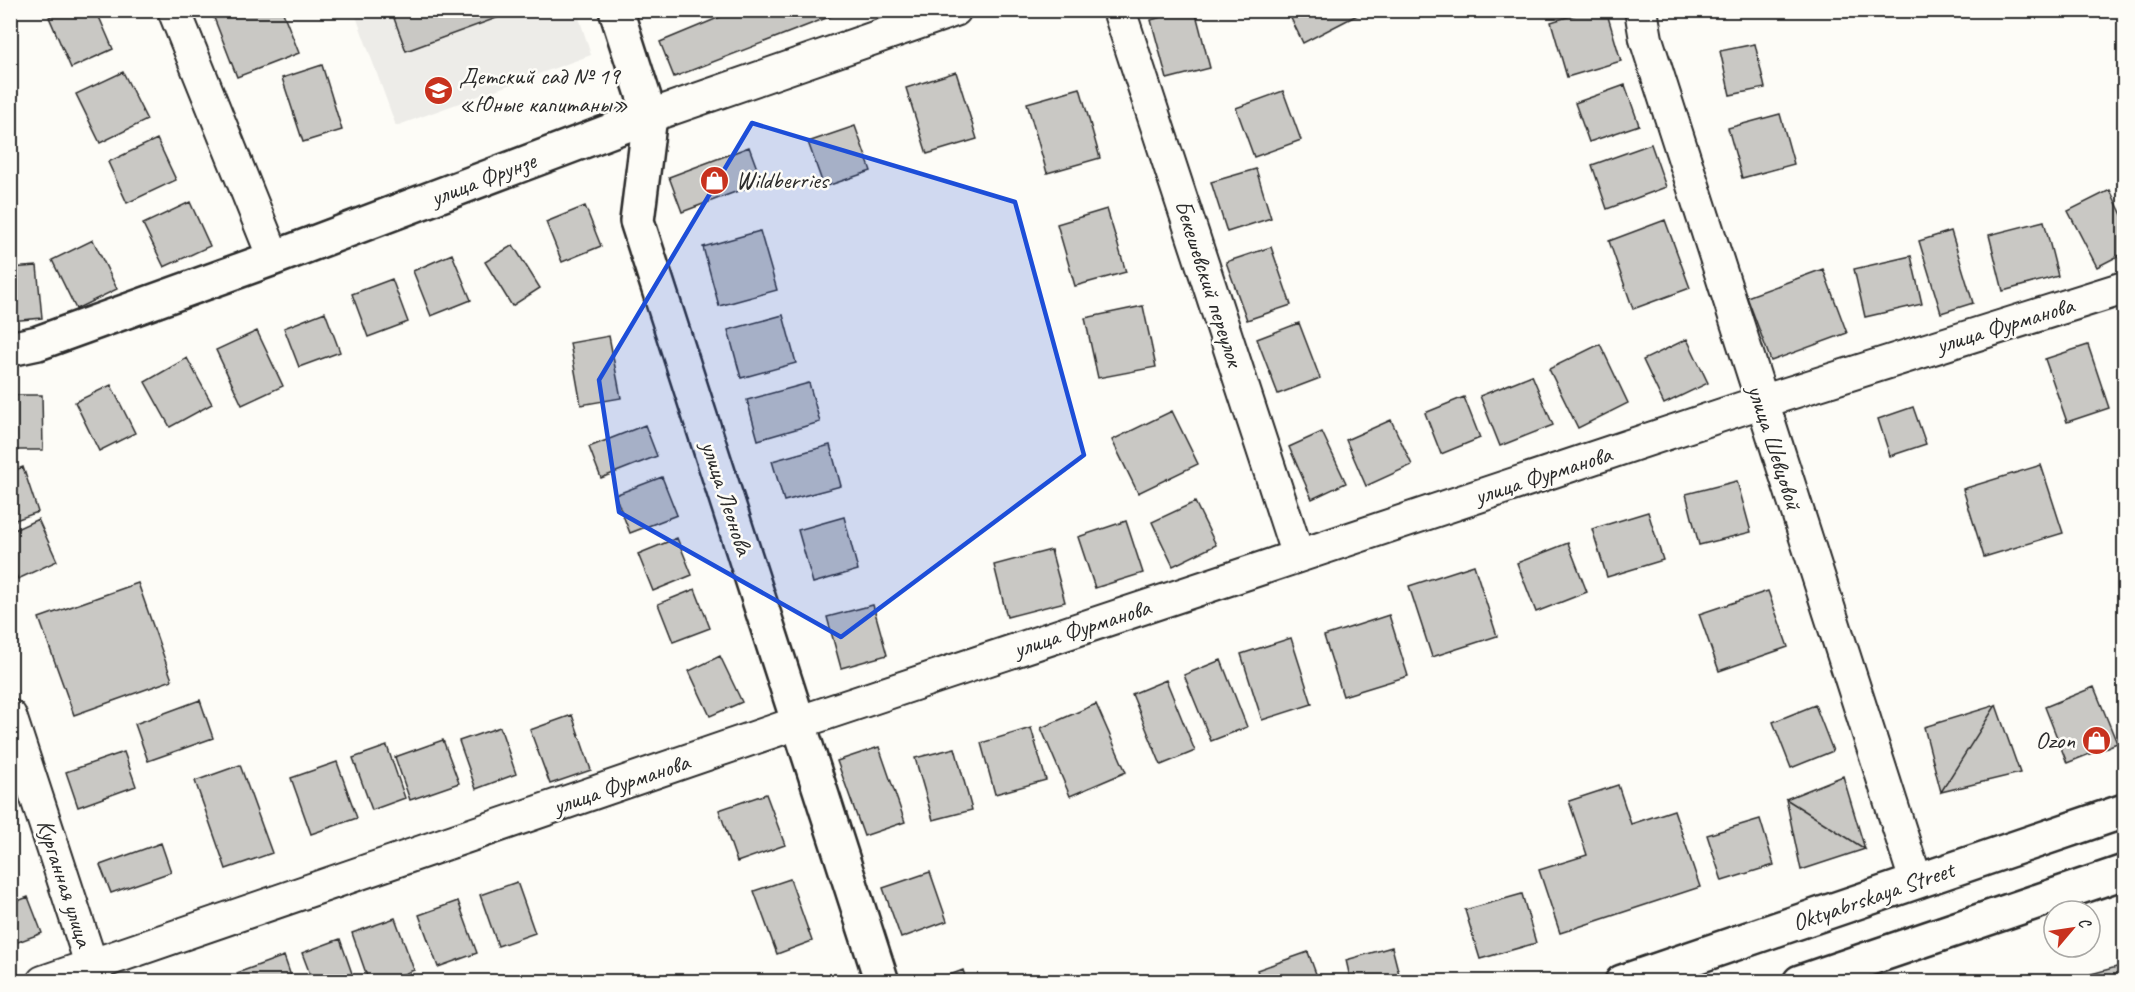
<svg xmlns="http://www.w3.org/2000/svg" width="2135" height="992" viewBox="0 0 2135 992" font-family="Caveat,sans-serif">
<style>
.built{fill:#edece8}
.building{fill:#c9c8c4;stroke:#2b2b2b;stroke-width:1.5}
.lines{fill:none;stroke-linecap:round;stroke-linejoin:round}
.minor-casing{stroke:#2b2b2b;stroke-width:36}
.tertiary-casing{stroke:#2b2b2b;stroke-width:38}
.primary-casing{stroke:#2b2b2b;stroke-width:38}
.minor{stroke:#fdfcf7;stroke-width:32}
.tertiary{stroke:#fdfcf7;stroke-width:33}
.primary{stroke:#fdfcf7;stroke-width:33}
.marked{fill:#1d4ed8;fill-opacity:0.2;stroke:#1d4ed8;stroke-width:4.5;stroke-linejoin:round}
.labels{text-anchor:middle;stroke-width:5;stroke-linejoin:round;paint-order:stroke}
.poi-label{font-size:24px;fill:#2b2b2b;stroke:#fdfcf7;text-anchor:start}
.street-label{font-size:24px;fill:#2b2b2b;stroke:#fdfcf7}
</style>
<rect width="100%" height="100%" fill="#fdfcf7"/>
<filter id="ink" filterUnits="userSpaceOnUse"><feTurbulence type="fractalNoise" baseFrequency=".0167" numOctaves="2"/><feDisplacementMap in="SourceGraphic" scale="12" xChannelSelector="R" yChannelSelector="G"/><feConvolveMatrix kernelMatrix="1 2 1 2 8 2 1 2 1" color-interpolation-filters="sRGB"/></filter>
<g filter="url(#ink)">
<!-- built -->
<path class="built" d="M354,11H577L591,55L396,126Z"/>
<!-- building -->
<path class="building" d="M64,10H96L113,49L71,68L49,17Z
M211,10H282L299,53L237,77Z
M391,10H513V12L406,51Z
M737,10H847L674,77L660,42Z
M1186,10H1195L1210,68L1167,79L1151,20Z
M1287,10H1367L1303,43Z
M1590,10H1606L1621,61L1567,77L1551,22Z
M1755,44L1765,88L1730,95L1720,51Z
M322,65L342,130L303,142L282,78Z
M123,72L147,120L100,143L76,94Z
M956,72L977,139L927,154L906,88Z
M1625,85L1639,125L1589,142L1575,103Z
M1080,88L1100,158L1047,173L1027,103Z
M1283,91L1301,140L1254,157L1236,108Z
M1780,114L1794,164L1742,178L1728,128Z
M855,126L871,171L824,187L808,142Z
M157,139L176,180L127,203L108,162Z
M1651,144L1666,187L1607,209L1592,165Z
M749,147L762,182L682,212L669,177Z
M1256,169L1271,218L1227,232L1211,182Z
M2110,190L2124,219V253L2097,267L2068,211Z
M190,202L210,246L164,267L143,224Z
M585,206L601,246L562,262L546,222Z
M1107,209L1126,272L1075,286L1057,224Z
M1665,220L1690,288L1633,309L1609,241Z
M2044,221L2058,276L2003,291L1989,235Z
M760,231L777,290L719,306L703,247Z
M1951,231L1973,303L1941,313L1919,241Z
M93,240L117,289L76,309L52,260Z
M513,245L540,288L512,306L485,262Z
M1271,247L1291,305L1247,320L1226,262Z
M452,254L471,300L431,316L413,271Z
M1911,256L1922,304L1865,317L1854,269Z
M37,266L42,318L10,321V268Z
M1823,269L1847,333L1771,361L1747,297Z
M392,279L408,322L368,337L352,294Z
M1143,306L1156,367L1098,378L1085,318Z
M325,312L340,352L299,367L284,328Z
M783,315L796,363L741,378L728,330Z
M1299,323L1320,378L1278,394L1257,339Z
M257,331L283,386L242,405L216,350Z
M609,336L621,398L581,405L570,343Z
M1687,339L1708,383L1664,404L1643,360Z
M1600,344L1628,403L1578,428L1549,369Z
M2088,345L2109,408L2067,422L2045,359Z
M187,358L212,404L170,427L145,382Z
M1532,375L1553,425L1500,446L1480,396Z
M809,383L820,422L758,440L747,400Z
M111,385L135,433L99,451L75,402Z
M10,395H42L43,450H10Z
M1464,397L1480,438L1441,454L1425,413Z
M1913,407L1926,444L1890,456L1878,419Z
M1172,411L1198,464L1138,493L1112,440Z
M1391,420L1412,465L1366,486L1346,440Z
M645,425L657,456L601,478L589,447Z
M1322,432L1346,483L1312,499L1289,447Z
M830,445L841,486L784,501L772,461Z
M2041,465L2063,533L1984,557L1963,489Z
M23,467L38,512L10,522V472Z
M662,477L677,515L630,533L615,495Z
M1737,481L1751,532L1699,545L1686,494Z
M1195,502L1216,545L1173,566L1152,522Z
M1648,512L1663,560L1607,577L1592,529Z
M844,517L858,570L813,583L798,530Z
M38,519L57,561L18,579L10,562V532Z
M1126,521L1143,573L1095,588L1078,537Z
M677,538L692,575L653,591L638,554Z
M1568,543L1587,592L1536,612L1517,563Z
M1051,550L1065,602L1007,617L994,565Z
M1474,565L1497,636L1432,657L1409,586Z
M138,583L172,680L74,715L39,618Z
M695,589L710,628L673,642L658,604Z
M1768,591L1788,647L1719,671L1699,614Z
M873,605L887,655L841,668L827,617Z
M1389,615L1408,676L1343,696L1324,636Z
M1291,638L1312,704L1262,720L1241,654Z
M720,656L742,702L710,716L689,671Z
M1221,660L1247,727L1211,741L1184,675Z
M1166,680L1195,751L1161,765L1132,694Z
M2094,687L2117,743L2067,763L2045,707Z
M200,700L213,738L148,761L135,724Z
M1096,704L1126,772L1070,796L1041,728Z
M1815,705L1833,751L1791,768L1773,722Z
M1996,705L2020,773L1941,792Z
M1996,705L1941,792L1924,727Z
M572,715L591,770L550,784L530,730Z
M500,727L516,774L476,789L459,741Z
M1031,728L1046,780L995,794L981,743Z
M443,740L459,783L410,800L395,757Z
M387,746L405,798L372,810L353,758Z
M879,747L905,822L864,836L837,761Z
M955,748L972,810L933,820L915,758Z
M124,752L136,786L78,807L66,772Z
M337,762L357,818L311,834L291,778Z
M240,765L272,853L226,869L195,781Z
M1843,776L1865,849L1786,799Z
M1618,785L1631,824L1674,810L1700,887L1560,933L1539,870L1587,855L1569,801Z
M766,794L785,845L737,862L719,810Z
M1786,799L1865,849L1801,870Z
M1760,819L1774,865L1722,881L1707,835Z
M161,843L171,872L111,893L100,865Z
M930,872L947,921L901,938L883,888Z
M790,879L812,941L777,954L754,891Z
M517,882L535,933L498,946L480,895Z
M1522,894L1536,943L1480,959L1465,910Z
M28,897L42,933L10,945V904Z
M458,901L477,953L438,967L419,915Z
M395,918L414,970L383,982H369L352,933Z
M340,939L355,982H313L302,953Z
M1392,947L1401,982H1351L1346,960Z
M1308,952L1319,982H1261L1257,970Z
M284,956L293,982H240L237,973Z
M2124,965V982H2093L2091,974Z
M963,970L967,982H931Z"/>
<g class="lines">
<defs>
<path id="minor" d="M174,10L274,258
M1119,10L1298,556
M1641,10L1646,39L1916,881
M650,116L955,10
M10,716L97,982
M43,982L800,722L1761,402L2124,288"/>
<path id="tertiary" d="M616,10L650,116L637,221L882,982
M10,349L38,343L274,258L650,116"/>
<path id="primary" d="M1622,982L2124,811
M1800,982L2124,872"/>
</defs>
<!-- minor casing -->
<use href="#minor" class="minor-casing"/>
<!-- tertiary casing -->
<use href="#tertiary" class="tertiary-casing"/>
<!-- primary casing -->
<use href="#primary" class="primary-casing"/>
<!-- minor -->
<use href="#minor" class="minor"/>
<!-- tertiary -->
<use href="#tertiary" class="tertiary"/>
<!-- primary -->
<use href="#primary" class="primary"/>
</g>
</g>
<!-- marked area -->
<path class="marked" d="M752,123L1015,202L1084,455L841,637L619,512L599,380Z"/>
<!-- icons -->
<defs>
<symbol id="school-disc" viewBox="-11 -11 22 22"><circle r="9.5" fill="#c8321e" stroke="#fdfcf7"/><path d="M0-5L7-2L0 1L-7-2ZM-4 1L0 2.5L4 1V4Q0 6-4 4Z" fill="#fff"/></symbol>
<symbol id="shop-disc" viewBox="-11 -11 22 22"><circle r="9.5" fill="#c8321e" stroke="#fdfcf7"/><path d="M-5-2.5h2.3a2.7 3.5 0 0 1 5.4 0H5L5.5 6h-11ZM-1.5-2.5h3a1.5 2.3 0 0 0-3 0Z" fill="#fff"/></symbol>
</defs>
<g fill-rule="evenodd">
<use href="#school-disc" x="422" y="74" width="33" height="33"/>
<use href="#shop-disc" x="698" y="164" width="33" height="33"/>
<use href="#shop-disc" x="2080" y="724" width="33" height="33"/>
</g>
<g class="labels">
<!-- poi labels -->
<g class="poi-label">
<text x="459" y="84">Детский сад № 19<tspan x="459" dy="28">«Юные капитаны»</tspan></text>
<text x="736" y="188">Wildberries</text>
<text x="2075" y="748" text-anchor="end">Ozon</text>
</g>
<!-- street labels -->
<g class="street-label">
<text transform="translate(483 179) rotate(-21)" y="8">улица Фрунзе</text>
<text transform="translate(1209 283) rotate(72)" y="8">Бекешевский переулок</text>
<text transform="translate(2005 325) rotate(-17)" y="8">улица Фурманова</text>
<text transform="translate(1775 447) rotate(72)" y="8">улица Шевцовой</text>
<text transform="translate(1543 475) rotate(-18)" y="8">улица Фурманова</text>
<text transform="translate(727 498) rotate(72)" y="8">улица Леонова</text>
<text transform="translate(1082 628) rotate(-18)" y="8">улица Фурманова</text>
<text transform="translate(621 784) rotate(-19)" y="8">улица Фурманова</text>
<text transform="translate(65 883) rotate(72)" y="8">Курганная улица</text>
<text transform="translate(1873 896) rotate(-19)" y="8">Oktyabrskaya Street</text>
</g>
</g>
<!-- margin -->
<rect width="2135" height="992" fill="none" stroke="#fdfcf7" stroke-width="36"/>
<rect x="18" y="18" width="2099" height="956" fill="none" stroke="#2b2b2b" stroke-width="2" filter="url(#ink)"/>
<!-- north arrow -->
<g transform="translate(2072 929) rotate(61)"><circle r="28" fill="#fdfcf7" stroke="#a9a8a5" stroke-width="1.5"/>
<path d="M0-4.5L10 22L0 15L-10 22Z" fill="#c8321e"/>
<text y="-9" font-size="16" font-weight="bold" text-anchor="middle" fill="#2b2b2b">С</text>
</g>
</svg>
